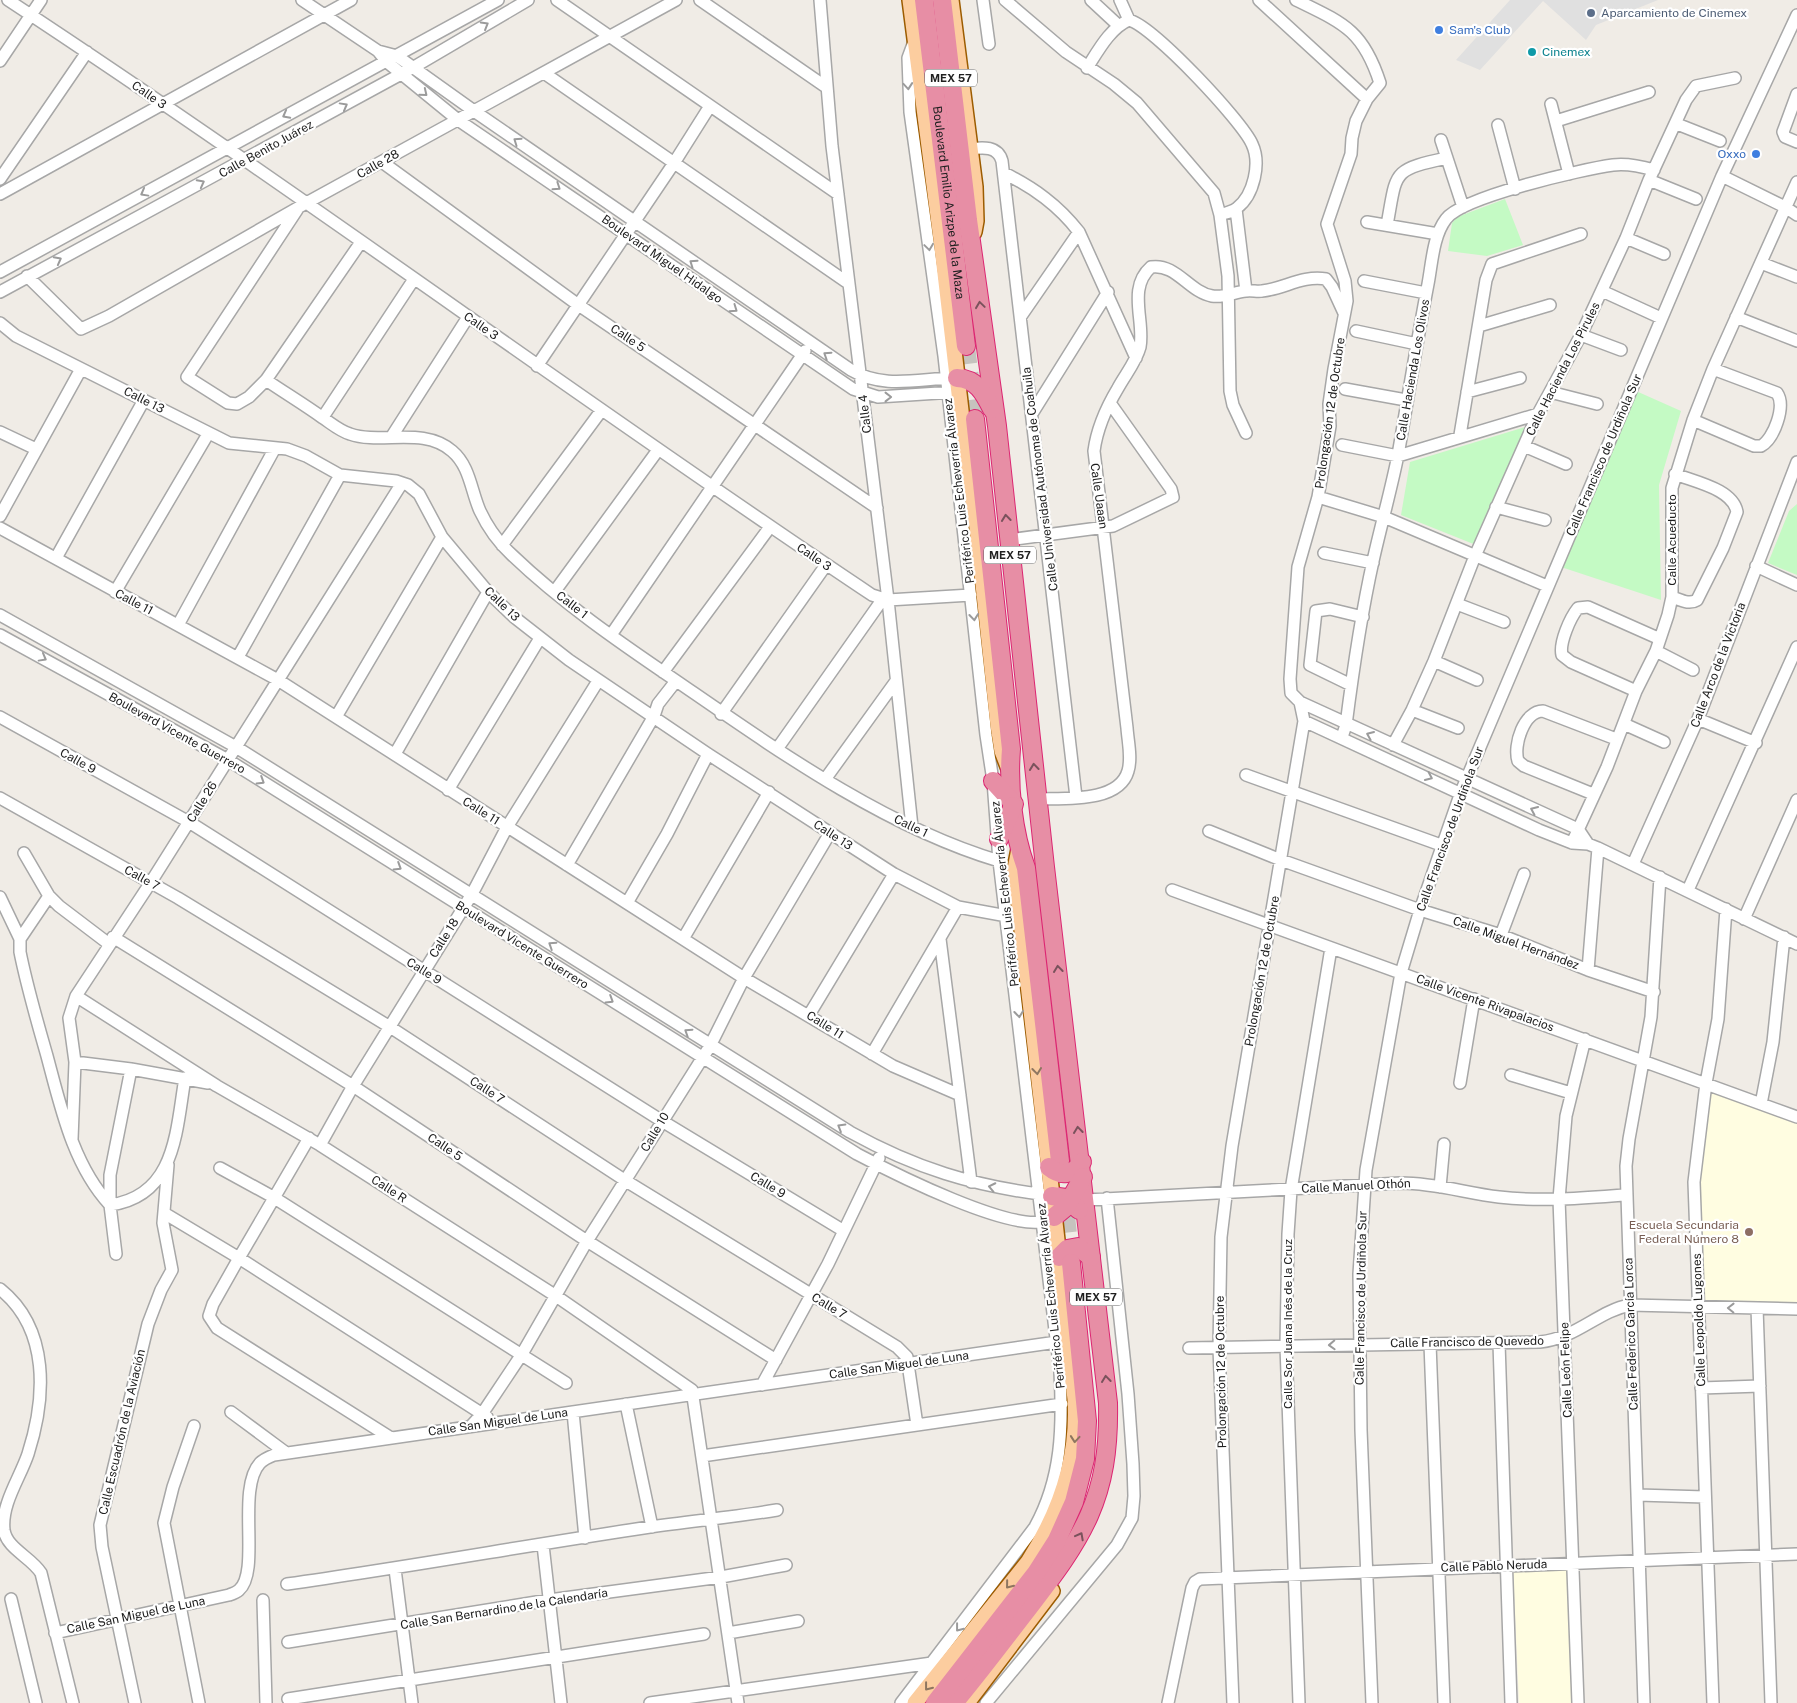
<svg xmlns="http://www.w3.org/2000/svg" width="1797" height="1703" viewBox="0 0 1797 1703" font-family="'Public Sans',sans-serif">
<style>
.education{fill:#fffde1}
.park{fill:#c4fac4}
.parking{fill:#e0e0e0}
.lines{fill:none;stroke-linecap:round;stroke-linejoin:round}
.highway-tunnel{stroke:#c6c3be;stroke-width:18;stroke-dasharray:18 9;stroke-linecap:butt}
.minor-casing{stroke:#a7a7a7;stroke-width:14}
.major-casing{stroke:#9c5c00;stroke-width:18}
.highway-casing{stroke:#dc2672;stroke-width:20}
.minor{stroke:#fff;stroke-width:11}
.major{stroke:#fccd9f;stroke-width:15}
.highway{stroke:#e78ea5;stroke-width:18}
.oneway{stroke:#9b9b9b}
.oneway2{stroke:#7a525c}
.oneway3{stroke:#8e7660}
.service-dot{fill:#5c6f8a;stroke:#fff;stroke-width:2}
.shop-dot{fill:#3f7fe0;stroke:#fff;stroke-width:2}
.culture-dot{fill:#0f9aa8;stroke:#fff;stroke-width:2}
.education-dot{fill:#8d6e63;stroke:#fff;stroke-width:2}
.labels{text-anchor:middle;stroke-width:4.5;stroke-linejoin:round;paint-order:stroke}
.shield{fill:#fff;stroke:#636363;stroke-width:1}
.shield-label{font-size:11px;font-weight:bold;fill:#202020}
.service-label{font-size:12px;fill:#4e5e75;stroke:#fff;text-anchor:start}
.shop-label{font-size:12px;fill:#366cbe;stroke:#fff;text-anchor:start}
.culture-label{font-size:12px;fill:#0d838f;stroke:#fff;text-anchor:start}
.street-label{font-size:12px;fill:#202020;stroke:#fff}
.education-label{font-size:12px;fill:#785e54;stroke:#fff;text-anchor:end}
</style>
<rect width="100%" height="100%" fill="#f0ece6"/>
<!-- education -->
<path class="education" d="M1711,1091L1797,1122V1306L1702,1303L1700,1161Z
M1567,1567L1574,1703H1519L1513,1569Z"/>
<!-- park -->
<path class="park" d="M1505,199L1523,245L1487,256L1448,251L1452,223L1457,217Z
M1636,391L1681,411L1659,485L1661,600L1561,567Z
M1532,425L1476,545L1401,515L1410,462Z
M1797,504V575L1768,563L1789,511Z"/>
<!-- parking -->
<path class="parking" d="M1510,0H1658L1596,25L1586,40L1543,1L1480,70L1456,60Z"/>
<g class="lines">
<!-- highway-tunnel -->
<path class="highway-tunnel" d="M966,346L975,419
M1060,1161L1071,1262"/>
<defs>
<path id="minor" d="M8,0C300,192 581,401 872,595L888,600L971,595
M302,0L378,51L387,62L458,120L853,389L878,397L954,392
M557,0L838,194
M700,0L826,87
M820,0L832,146L888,600L912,827
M983,0L989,44
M1005,0L1066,52L1114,84L1137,103L1214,193L1220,215L1228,276L1230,391L1233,405L1246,433
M1091,0L1119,26
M1120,0L1129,20
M1259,0L1367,99
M1296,0C1343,23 1363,30 1380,83L1367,99L1356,121L1352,138L1351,154L1327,224L1345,281L1347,301L1334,369L1329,404L1330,426L1318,497L1298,567L1290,679L1291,693L1300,702L1578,829L1588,844
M1129,20C1153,26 1242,121 1252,144C1261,163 1254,195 1237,208C1233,212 1225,213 1220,215
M378,51L397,56L474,111L851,370C883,389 917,379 953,378
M0,61L41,0
M1087,68C1098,51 1110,28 1129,20
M544,73L848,283
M1797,94L1783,132L1785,137L1797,142
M1551,104L1569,174
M1556,121L1649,92
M1677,124L1720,141
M1498,125L1515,189
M1441,140L1463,207
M970,149C983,147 998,146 1002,161L1076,797
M382,162L577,304L877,508
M1004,173C1034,188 1058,205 1079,232L1136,358
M1722,176L1785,207L1797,215
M0,179L87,52
M1649,180L1696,199
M0,194L351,0
M1236,209L1246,291
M297,210L187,377L228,403L237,404L249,397L266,380L361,242
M1367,222L1438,234
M1387,225C1397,171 1391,170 1447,158
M1626,238L1664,254
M1761,263L1797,277
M0,272L498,0
M27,276L81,329L109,316L308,202L676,0
M1364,281L1426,293
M1602,291L1661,318
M0,292L414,67L528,0
M1021,316L1079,232
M1736,317L1797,341
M0,323L16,336L229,443L287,449L306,456L340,475L396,481L408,485L419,494L442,537L488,592L514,617L569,660L708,754L894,874L958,907L1007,916
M1479,326L1550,305
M1356,331L1417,344
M1581,335L1621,350
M537,366L674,163L710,106
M266,380C285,393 305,405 323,418C332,424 340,431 350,434C381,445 423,426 452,451C470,466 471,491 480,511C488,528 499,543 512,555C561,602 619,642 675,680C774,748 884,827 999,861
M1345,389L1406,400
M1467,392L1520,378
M1550,392L1597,404
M1033,412L1108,292
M323,417L414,279
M1693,420L1754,446H1761C1774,439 1786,406 1777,393L1713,369
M0,432L36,449
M1460,435L1486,280L1492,264L1581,234
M392,436L468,317
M1342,445L1398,456L1538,414
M1524,446L1566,464
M1318,497L1384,517L1547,586
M1496,507L1545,520
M0,516L81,369
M0,528L278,680L744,978L893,1066L960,1095
M1008,540L1113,526L1173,497L1171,489L1110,403
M502,545L601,411
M1324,553L1373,563
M56,558L144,400
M1756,566L1797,585
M555,591L658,450
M115,592L208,434
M1672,597C1681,600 1689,605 1697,600L1723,548L1737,512C1733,489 1695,482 1675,474
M1457,604L1504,622
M0,615L236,747L850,1132C915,1168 973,1186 1047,1195
M178,625L275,448
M0,635L228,760L857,1154C891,1172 1015,1235 1048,1220
M611,635L805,351
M1656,651L1693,670
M238,657L340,475
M1434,661L1477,680
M663,672L770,527
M1351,685L1310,665L1316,611L1330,609L1363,617
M1636,691L1571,662L1562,655C1559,643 1570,618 1578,608L1588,607L1660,639
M1412,710L1458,728
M721,714L826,565
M0,717L189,822L662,1121L844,1231
M336,717L442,537
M1698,719L1756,743
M1304,721L1539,830L1572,843L1588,844L1598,848L1797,944
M1624,724L1664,742
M1342,737L1346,725C1353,670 1361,615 1373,561C1381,525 1391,490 1398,455C1408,398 1417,341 1428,284C1432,263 1433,236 1446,219C1462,197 1583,169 1613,165C1627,163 1640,166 1654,170
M1393,745L1412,710L1434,661L1475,556L1538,414L1581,335L1626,238L1649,180L1686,100L1696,86L1735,78
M777,749L882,600
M395,754L488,592
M1246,775L1441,845
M826,778L896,681
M448,790L540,638
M1593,794L1524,766L1518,761C1513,745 1524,711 1543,711L1616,739
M0,798L178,898L390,1027L626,1181L897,1347L907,1357L917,1425
M1038,799C1064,798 1119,803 1128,771C1132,758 1128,742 1127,728L1094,451C1097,428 1106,408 1118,388C1125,375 1136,362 1140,347C1145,321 1127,288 1151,267C1176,263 1189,292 1212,296C1225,298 1234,292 1246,291C1252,290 1257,292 1262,291C1284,289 1302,275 1326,279L1332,287L1344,313
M1209,831L1281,860L1420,910L1501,935L1588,970L1654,992
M1572,843L1607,767L1636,691L1656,651L1668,615L1672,597V488L1693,420L1713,369L1797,182
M24,853L49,896L59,906L109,944
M1633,864L1698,719L1797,462
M567,865L654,716L658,704L676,681
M1172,890L1797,1117
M1688,890L1797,647
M49,896L20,939V952C27,987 37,1021 47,1056C61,1108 73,1165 110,1205C176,1196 176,1131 185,1078
M0,897L20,939
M627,903L667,834L708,754
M1744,919L1797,800
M1501,935L1524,874
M113,937L353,1086L587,1241L776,1360
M683,939L769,792
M940,939L971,1182
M1588,970L1598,848
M76,996L217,1086L320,1145L556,1296L692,1390L738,1703
M809,1015L894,874
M872,1054L958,907
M75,1062L131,1069L208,1083
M1511,1075L1571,1093
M1460,1083L1474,999
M1761,1104L1773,1042L1784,937
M309,1138L239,1258L213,1304L209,1316L217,1328L391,1438
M72,1139L75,1062L69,1018L76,996L151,882L402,483
M320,1145L353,1086L472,894L507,827L598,681
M220,1168L273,1197L566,1383
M1440,1187L1444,1144
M1086,1200L1401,1183C1435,1183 1466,1193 1499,1197C1541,1202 1584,1198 1625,1195
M164,1213L239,1258L487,1417
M116,1254L110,1205V1175L131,1069
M0,1289C50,1329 46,1398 28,1454C20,1478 1,1504 4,1530C7,1549 31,1557 41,1573L73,1703
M1757,1308L1771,1703
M1499,1343L1511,1703
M1430,1344L1444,1703
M1189,1348L1540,1342C1577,1338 1598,1311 1630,1305L1797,1309
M762,1385L828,1264L879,1158
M1701,1388L1760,1386
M626,1404L652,1527
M231,1412L285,1452
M573,1412L585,1538
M194,1426L173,1487L164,1523L199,1703
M471,1426L482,1414L522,1354L587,1241L710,1046L744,978L830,833
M702,1456L1062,1404
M1638,1495L1705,1497
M543,1545L561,1703
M395,1569L412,1703
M287,1584C408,1567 529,1545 650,1527C692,1521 735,1517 777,1510
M11,1599L36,1703
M263,1600L266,1703
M55,1633L229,1595C232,1594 237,1592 239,1590C261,1571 236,1489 260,1463C264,1459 269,1457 274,1455L1057,1342
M728,1633L798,1621
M288,1642L549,1600L721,1577L786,1565
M288,1699L704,1634
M135,1703L102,1547L100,1525L148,1324L161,1290L172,1270L163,1223L168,1165
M650,1703L932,1663
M901,1703L1035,1527C1062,1478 1063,1427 1060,1372L999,861L993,781L986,735L944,356L910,112L908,58L915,39
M986,1703L1117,1545L1132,1518L1134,1496L1133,1464L1128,1394L1107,1198
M1168,1703L1192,1588L1195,1582L1200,1579L1797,1554
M1233,1703L1219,1348L1221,1237L1232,1146L1304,721L1300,702
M1299,1703L1286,1346L1288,1234L1291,1190L1331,948
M1372,1703L1361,1430L1359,1274L1366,1170L1401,973L1420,910L1461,792L1722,176L1797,15
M1578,1703L1559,1199L1566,1116L1585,1039
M1644,1703L1626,1166L1629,1139L1651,1017L1660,877
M1713,1703L1694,1182L1706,1083L1718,1019L1726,909"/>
<path id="major" d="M910,0L941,239L962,419L977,528L998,725L1002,751L1009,769
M951,0L975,187L976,221L974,232
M915,1703L1028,1562C1060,1512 1079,1459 1075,1399L1015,869L1019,849
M967,1703L1052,1591"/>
<g id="highway">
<path id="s1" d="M924,0L966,346"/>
<path d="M942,0L968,220L997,426L1045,867L1108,1403C1110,1499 1083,1537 1027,1610C1003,1641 979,1673 954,1703"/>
<path d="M957,378C977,379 984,393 992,409"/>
<path d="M975,419L1011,749C1008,787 1013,832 1026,868L1060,1161"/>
<path d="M993,781L1014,804"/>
<path d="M999,839L1013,806"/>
<path d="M1049,1167C1061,1177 1073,1175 1082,1162"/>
<path d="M1052,1196L1065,1198L1079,1210"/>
<path d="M1054,1217L1066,1207L1083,1177"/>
<path d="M1059,1257L1067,1249L1078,1247L1091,1257"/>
<path d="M935,1703L1036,1573L1057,1540L1074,1502L1085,1459L1087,1421L1071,1263"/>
</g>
</defs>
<!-- minor casing -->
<use href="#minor" class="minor-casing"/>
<!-- major casing -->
<use href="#major" class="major-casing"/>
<!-- highway casing -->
<use href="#highway" class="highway-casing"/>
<!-- minor -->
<use href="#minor" class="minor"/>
<!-- major -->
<use href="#major" class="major"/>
<!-- highway -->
<use href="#highway" class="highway"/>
</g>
<!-- one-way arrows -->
<defs><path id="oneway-chevron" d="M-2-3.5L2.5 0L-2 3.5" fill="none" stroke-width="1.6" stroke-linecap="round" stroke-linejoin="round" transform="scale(1.25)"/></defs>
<g class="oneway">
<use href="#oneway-chevron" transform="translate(485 25) rotate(-30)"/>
<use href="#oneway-chevron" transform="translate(908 86) rotate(85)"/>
<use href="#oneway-chevron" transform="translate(424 93) rotate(39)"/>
<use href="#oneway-chevron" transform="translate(344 106) rotate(-29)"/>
<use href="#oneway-chevron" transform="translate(286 115) rotate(152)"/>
<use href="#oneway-chevron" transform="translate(517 141) rotate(-145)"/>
<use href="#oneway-chevron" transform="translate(201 183) rotate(-28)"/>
<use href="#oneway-chevron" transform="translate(557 187) rotate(34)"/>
<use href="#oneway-chevron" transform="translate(144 193) rotate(151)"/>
<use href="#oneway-chevron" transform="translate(929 247) rotate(82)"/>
<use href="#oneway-chevron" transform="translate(58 260) rotate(-28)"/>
<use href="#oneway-chevron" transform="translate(693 263) rotate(-145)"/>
<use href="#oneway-chevron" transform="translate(734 309) rotate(35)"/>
<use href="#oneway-chevron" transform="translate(827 355) rotate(-147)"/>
<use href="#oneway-chevron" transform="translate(888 397)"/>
<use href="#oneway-chevron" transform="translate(974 617) rotate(84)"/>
<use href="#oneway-chevron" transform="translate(43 658) rotate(29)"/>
<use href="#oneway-chevron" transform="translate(1370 735) rotate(-157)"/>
<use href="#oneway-chevron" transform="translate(1429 777) rotate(25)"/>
<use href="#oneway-chevron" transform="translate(261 781) rotate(32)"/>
<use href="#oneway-chevron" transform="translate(1534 810) rotate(-156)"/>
<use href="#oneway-chevron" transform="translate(398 867) rotate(32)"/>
<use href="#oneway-chevron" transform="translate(552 945) rotate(-147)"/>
<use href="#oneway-chevron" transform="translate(610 1000) rotate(32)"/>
<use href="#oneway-chevron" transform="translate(1019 1014) rotate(83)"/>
<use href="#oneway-chevron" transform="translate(688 1032) rotate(-147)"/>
<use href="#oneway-chevron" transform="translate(841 1127) rotate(-149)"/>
<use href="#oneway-chevron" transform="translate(992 1187) rotate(-168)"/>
<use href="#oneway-chevron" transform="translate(1731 1308) rotate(-179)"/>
<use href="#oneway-chevron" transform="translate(1332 1345) rotate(178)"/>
<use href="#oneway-chevron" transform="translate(959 1628) rotate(128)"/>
</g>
<g class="oneway2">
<use href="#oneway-chevron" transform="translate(980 305) rotate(-98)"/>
<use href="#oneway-chevron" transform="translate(1006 518) rotate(-96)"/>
<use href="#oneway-chevron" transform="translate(1034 767) rotate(-96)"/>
<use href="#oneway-chevron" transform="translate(1058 969) rotate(-97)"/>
<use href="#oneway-chevron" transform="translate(1078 1130) rotate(-97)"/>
<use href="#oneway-chevron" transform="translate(1106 1379) rotate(-97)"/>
<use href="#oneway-chevron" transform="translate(1080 1536) rotate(-62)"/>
</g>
<g class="oneway3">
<use href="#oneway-chevron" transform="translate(1037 1071) rotate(83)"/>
<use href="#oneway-chevron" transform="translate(1075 1439) rotate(95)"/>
<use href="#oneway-chevron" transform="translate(1009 1585) rotate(129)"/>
<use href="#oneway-chevron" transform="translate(928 1687) rotate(128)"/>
</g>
<!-- markers -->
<circle class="service-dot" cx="1591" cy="13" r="5"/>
<g class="shop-dot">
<circle cx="1439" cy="30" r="5"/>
<circle cx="1756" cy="154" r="5"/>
</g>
<circle class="culture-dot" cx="1532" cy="52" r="5"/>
<circle class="education-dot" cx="1749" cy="1232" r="5"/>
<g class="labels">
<!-- shield labels -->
<g class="shield">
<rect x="925" y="69.5" width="52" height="17" rx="4"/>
<rect x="984" y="546.5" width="52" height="17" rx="4"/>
<rect x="1070" y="1288.5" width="52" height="17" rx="4"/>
</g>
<g class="shield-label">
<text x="951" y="82">MEX 57</text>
<text x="1010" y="559">MEX 57</text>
<text x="1096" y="1301">MEX 57</text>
</g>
<!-- service labels -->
<g class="service-label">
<text x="1601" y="17">Aparcamiento de Cinemex</text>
</g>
<!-- shop labels -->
<g class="shop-label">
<text x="1449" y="34">Sam's Club</text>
<text x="1746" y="158" text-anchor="end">Oxxo</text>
</g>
<!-- culture labels -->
<g class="culture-label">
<text x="1542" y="56">Cinemex</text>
</g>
<!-- street labels -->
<g class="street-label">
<text transform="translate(149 95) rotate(35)" y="4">Calle 3</text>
<text transform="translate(266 149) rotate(-29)" y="4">Calle Benito Juárez</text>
<text transform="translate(378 164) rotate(-29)" y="4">Calle 28</text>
<text dy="4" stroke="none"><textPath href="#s1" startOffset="204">Boulevard Emilio Arizpe de la Maza</textPath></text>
<text transform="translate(662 259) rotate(35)" y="4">Boulevard Miguel Hidalgo</text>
<text transform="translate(481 326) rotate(35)" y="4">Calle 3</text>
<text transform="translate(628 338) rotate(34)" y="4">Calle 5</text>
<text transform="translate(1563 369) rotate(-63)" y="4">Calle Hacienda Los Pirules</text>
<text transform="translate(1413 370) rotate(-80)" y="4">Calle Hacienda Los Olivos</text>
<text transform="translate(144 400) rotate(27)" y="4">Calle 13</text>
<text transform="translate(1330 413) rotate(-82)" y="4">Prolongación 12 de Octubre</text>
<text transform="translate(865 414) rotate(-97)" y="4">Calle 4</text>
<text transform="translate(1604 455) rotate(-67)" y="4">Calle Francisco de Urdiñola Sur</text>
<text transform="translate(1040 479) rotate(-97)" y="4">Calle Universidad Autónoma de Coahuila</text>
<text transform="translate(959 491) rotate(-97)" y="4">Periférico Luis Echeverría Álvarez</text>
<text transform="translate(1099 496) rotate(82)" y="4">Calle Uaaan</text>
<text transform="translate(1672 540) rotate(-90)" y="4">Calle Acueducto</text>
<text transform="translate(814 557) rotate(34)" y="4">Calle 3</text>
<text transform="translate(134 602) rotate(28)" y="4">Calle 11</text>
<text transform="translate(502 604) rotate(44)" y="4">Calle 13</text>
<text transform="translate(572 605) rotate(38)" y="4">Calle 1</text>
<text transform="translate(1718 665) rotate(-69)" y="4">Calle Arco de la Victoria</text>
<text transform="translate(177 733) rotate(29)" y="4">Boulevard Vicente Guerrero</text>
<text transform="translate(78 761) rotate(29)" y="4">Calle 9</text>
<text transform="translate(202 802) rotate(-58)" y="4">Calle 26</text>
<text transform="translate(481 811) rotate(32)" y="4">Calle 11</text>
<text transform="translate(911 826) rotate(26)" y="4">Calle 1</text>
<text transform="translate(1450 829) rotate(-70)" y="4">Calle Francisco de Urdiñola Sur</text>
<text transform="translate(833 835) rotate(33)" y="4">Calle 13</text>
<text transform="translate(142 878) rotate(29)" y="4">Calle 7</text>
<text transform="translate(1005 894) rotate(-96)" y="4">Periférico Luis Echeverría Álvarez</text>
<text transform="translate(444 938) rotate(-58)" y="4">Calle 18</text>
<text transform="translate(1516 943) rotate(20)" y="4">Calle Miguel Hernández</text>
<text transform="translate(522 945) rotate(32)" y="4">Boulevard Vicente Guerrero</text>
<text transform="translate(424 971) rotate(32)" y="4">Calle 9</text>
<text transform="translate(1262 971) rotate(-80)" y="4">Prolongación 12 de Octubre</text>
<text transform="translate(1485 1003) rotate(20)" y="4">Calle Vicente Rivapalacios</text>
<text transform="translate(825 1025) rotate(32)" y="4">Calle 11</text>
<text transform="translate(487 1090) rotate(33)" y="4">Calle 7</text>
<text transform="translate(655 1132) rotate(-59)" y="4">Calle 10</text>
<text transform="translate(445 1147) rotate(34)" y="4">Calle 5</text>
<text transform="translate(768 1185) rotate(31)" y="4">Calle 9</text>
<text transform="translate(1356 1186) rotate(-3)" y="4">Calle Manuel Othón</text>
<text transform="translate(389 1189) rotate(33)" y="4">Calle R</text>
<text transform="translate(1051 1296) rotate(-96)" y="4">Periférico Luis Echeverría Álvarez</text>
<text transform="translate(1361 1298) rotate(-89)" y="4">Calle Francisco de Urdiñola Sur</text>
<text transform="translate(829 1306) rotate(31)" y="4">Calle 7</text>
<text transform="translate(1699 1320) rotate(-92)" y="4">Calle Leopoldo Lugones</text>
<text transform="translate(1288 1324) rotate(-90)" y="4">Calle Sor Juana Inés de la Cruz</text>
<text transform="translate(1631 1334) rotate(-92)" y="4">Calle Federico García Lorca</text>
<text transform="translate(1467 1342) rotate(-1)" y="4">Calle Francisco de Quevedo</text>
<text transform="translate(899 1365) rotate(-8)" y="4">Calle San Miguel de Luna</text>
<text transform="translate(1566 1370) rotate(-92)" y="4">Calle León Felipe</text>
<text transform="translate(1221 1372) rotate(-91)" y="4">Prolongación 12 de Octubre</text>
<text transform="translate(498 1422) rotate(-8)" y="4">Calle San Miguel de Luna</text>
<text transform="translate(122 1432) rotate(-77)" y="4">Calle Escuadrón de la Aviación</text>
<text transform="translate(1494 1566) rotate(-2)" y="4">Calle Pablo Neruda</text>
<text transform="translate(504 1609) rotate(-9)" y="4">Calle San Bernardino de la Calendaría</text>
<text transform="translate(136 1615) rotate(-12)" y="4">Calle San Miguel de Luna</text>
</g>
<!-- education labels -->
<g class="education-label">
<text x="1739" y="1229">Escuela Secundaria<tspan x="1739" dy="14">Federal Número 8</tspan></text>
</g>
</g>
</svg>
